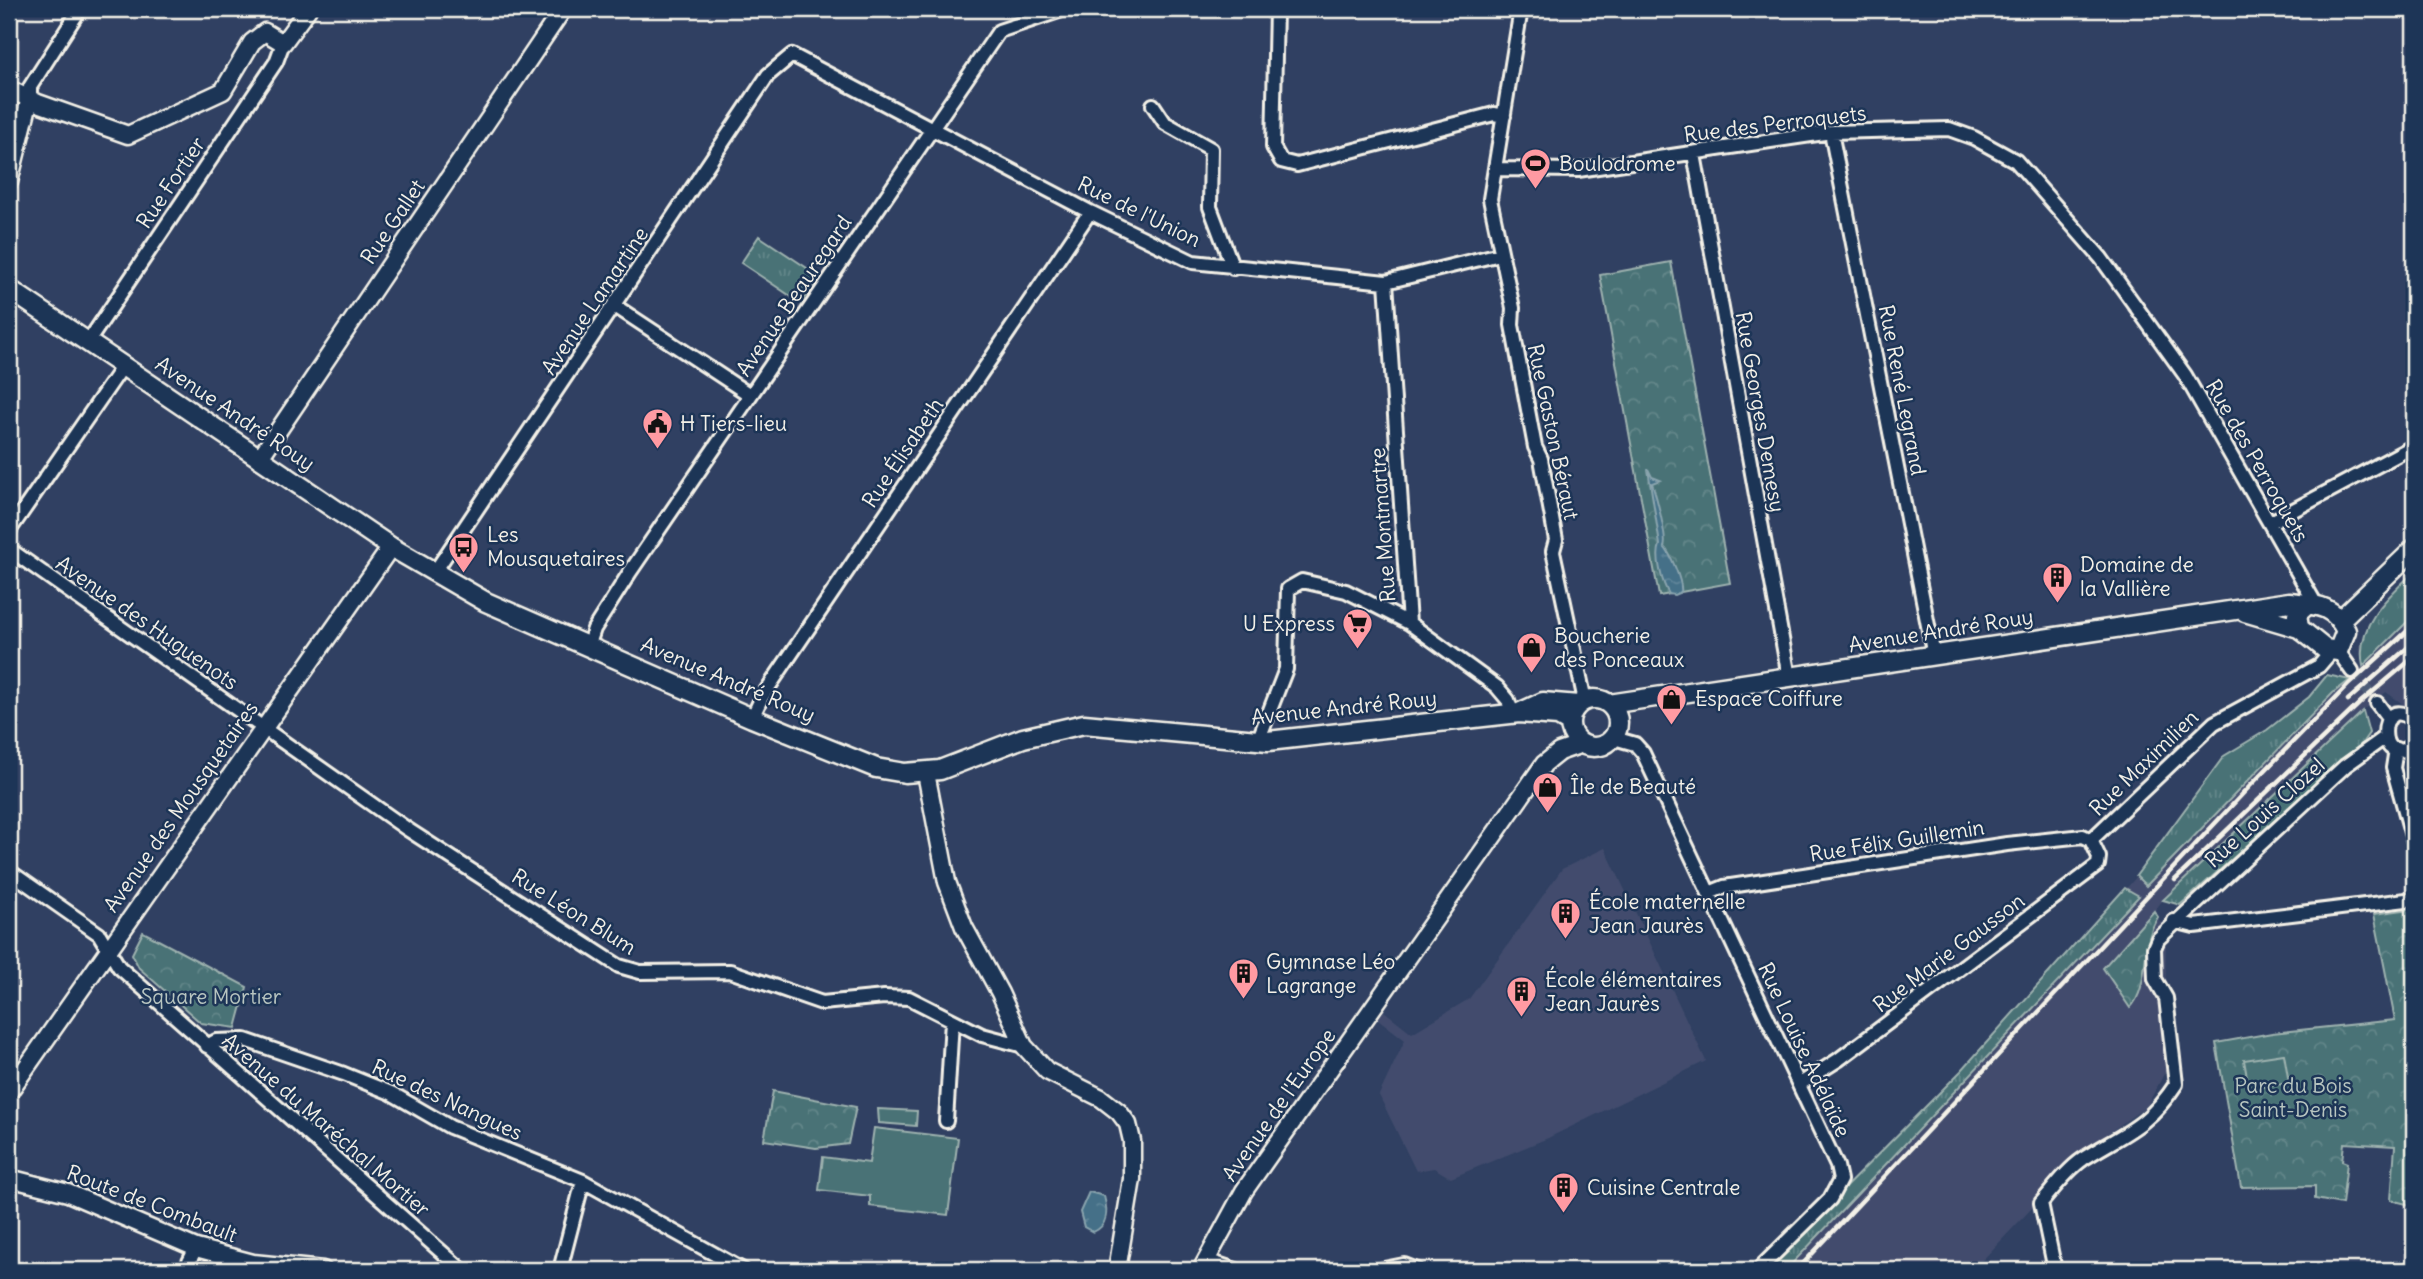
<svg xmlns="http://www.w3.org/2000/svg" width="2423" height="1279" viewBox="0 0 2423 1279" font-family="Delius,sans-serif">
<style>
.built{fill:#424c6d}
.grass{fill:url(#grass-tufts);stroke:#9eb2af;stroke-width:2}
.forest{fill:url(#forest-crowns);stroke:#9eb2af;stroke-width:2}
.garden{fill:#497276;stroke:#9eb2af;stroke-width:2}
.water{fill:url(#water-ripples);stroke:#8aa4ae;stroke-width:2}
.lines{fill:none;stroke-linecap:round;stroke-linejoin:round}
.minor-tunnel{stroke:#4d5b76;stroke-width:12;stroke-dasharray:12 6;stroke-linecap:butt}
.minor-casing{stroke:#f4f1e8;stroke-width:18}
.tertiary-casing{stroke:#f4f1e8;stroke-width:21}
.secondary-casing{stroke:#f4f1e8;stroke-width:23}
.minor{stroke:#1d3557;stroke-width:12}
.tertiary{stroke:#1d3557;stroke-width:16}
.secondary{stroke:#1d3557;stroke-width:18}
.rail{stroke:#f4f1e8;stroke-width:4.5}
.labels{text-anchor:middle;stroke-width:5;stroke-linejoin:round;paint-order:stroke}
.street-label{font-size:21px;fill:#f4f1e8;stroke:#1d3557}
.poi-label{font-size:21px;fill:#f4f1e8;stroke:#1d3557;text-anchor:start}
.park-label{font-size:21px;fill:#b8c5c0;stroke:#1d3557}
</style>
<defs>
<pattern id="grass-tufts" width="24" height="20" patternUnits="userSpaceOnUse" patternTransform="scale(1.75)"><rect width="24" height="20" fill="#497276"/><path d="M3 7l-1-3M5 7V3M7 7l1-3M15 17l-1-3M17 17v-4M19 17l1-3" fill="none" stroke="#64878a"/></pattern>
<pattern id="forest-crowns" width="20" height="18" patternUnits="userSpaceOnUse" patternTransform="scale(1.75)"><rect width="20" height="18" fill="#497276"/><path d="M2 6a3 3 0 1 1 6 0M12 15a3 3 0 1 1 6 0" fill="none" stroke="#64878a"/></pattern>
<pattern id="water-ripples" width="26" height="14" patternUnits="userSpaceOnUse" patternTransform="scale(1.75)"><rect width="26" height="14" fill="#447088"/><path d="M2 4q2-2 4 0t4 0M15 11q2-2 4 0t4 0" fill="none" stroke="#608599"/></pattern>
</defs>
<rect width="100%" height="100%" fill="#304062"/>
<filter id="ink" filterUnits="userSpaceOnUse"><feTurbulence type="fractalNoise" baseFrequency=".0143" numOctaves="2"/><feDisplacementMap in="SourceGraphic" scale="14" xChannelSelector="R" yChannelSelector="G"/><feConvolveMatrix kernelMatrix="1 2 1 2 8 2 1 2 1" color-interpolation-filters="sRGB"/></filter>
<g filter="url(#ink)">
<!-- built -->
<path class="built" d="M2414,572V705L2410,709L2386,692L2363,711L2369,733L2180,905L2163,900L2154,911L2166,932L2165,1072L2147,1106L2103,1137L2075,1163L1973,1270H1771L1997,1034L2267,730L2309,697L2327,675L2350,680L2363,666L2359,647L2379,605Z
M1605,848L1706,1061L1548,1138L1451,1178L1434,1168L1416,1171L1379,1095L1405,1040L1378,1019L1384,1011L1412,1033L1469,999L1562,869Z"/>
<!-- grass -->
<path class="grass" d="M759,236L819,276L801,303L741,263Z
M2414,572V615L2363,666C2355,626 2387,597 2414,572Z
M2327,675L2350,680L2333,693L2146,886L2136,876L2224,756L2267,730L2309,697Z
M2363,711L2369,733L2360,746L2180,905L2163,900Z
M2125,888L2139,896L1786,1270H1763L1962,1070Z"/>
<!-- forest -->
<path class="forest" d="M1671,262L1730,583L1659,596L1600,275Z
M2411,909L2414,929V1206L2391,1200L2395,1146L2344,1143L2342,1161L2347,1163L2342,1204L2315,1199V1186L2241,1187L2216,1043L2272,1033L2395,1020L2374,914Z
M2154,911L2158,917C2139,946 2151,986 2130,1008L2103,968Z
M143,932L247,987L236,1028L201,1023L139,968L132,954Z
M773,1091L856,1107L848,1144L816,1148L764,1140Z"/>
<!-- garden -->
<path class="garden" d="M2284,1054L2289,1083L2249,1089L2244,1060Z
M878,1109L917,1111L916,1126L879,1123Z
M874,1128L958,1138L948,1215L870,1206V1196L819,1190L823,1157L869,1163Z"/>
<!-- water -->
<path class="water" d="M1648,469L1652,477L1660,480L1652,483C1656,495 1668,540 1664,547C1670,552 1683,583 1681,592L1674,595L1669,594C1662,583 1655,557 1660,545Z
M1089,1192L1104,1196C1108,1210 1108,1226 1093,1232L1084,1227L1080,1212Z"/>
<g class="lines">
<!-- minor-tunnel -->
<path class="minor-tunnel" d="M2352,671L2377,703"/>
<defs>
<path id="minor" d="M1276,9L1273,147L1281,161L1297,165L1494,114L1504,116
M1521,9L1490,199L1513,308L1512,325L1535,447L1541,459L1556,540L1553,551L1585,701
M30,98V87L80,9
M1153,105L1165,123L1211,149L1210,207L1233,268
M1831,132L1934,656
M1694,154L1789,677
M1496,169L1578,170L1831,132L1949,129L1974,138L2016,161L2101,258L2185,375L2315,603
M1386,282L1409,623
M615,306L750,395
M88,342L276,62L283,43
M2271,522L2414,446
M9,531L123,366
M9,549L407,829L619,966L640,972L730,971L822,1003L884,997L909,998L982,1035L1024,1046
M434,573L768,75L792,55L1090,212L1193,262L1386,282L1500,254
M589,644L594,629L630,572L999,31L1065,9
M2338,651L2352,671
M2377,703L2389,719
M752,718L762,697L1090,212
M2414,721C2375,688 2376,777 2414,743
M1614,738L1635,744L1643,753L1837,1166L1840,1180L1830,1199L1758,1270
M1258,741L1286,669L1288,589L1302,581L1346,591L1409,623L1497,687L1508,700L1513,715
M2396,749L2393,768L2414,843
M2091,840L2214,723L2319,666L2331,652
M9,871L99,934L119,967L462,1270
M1709,893L1724,887L2007,844L2083,836L2091,840
M2174,921L2194,926L2414,899
M207,1046L216,1041L245,1040L344,1074L391,1093L450,1127L583,1181L560,1270
M1800,1084L1838,1060L2098,865L2099,857L2091,840
M946,1121L952,1021
M583,1181L743,1270
M1206,1260L1236,1270
M185,1270L196,1248
M1379,1270L1404,1265L1417,1270
M2055,1270L2041,1203C2054,1188 2067,1170 2083,1159C2124,1133 2147,1128 2176,1084L2166,998L2155,979L2154,948L2158,939L2345,766L2384,738"/>
<path id="tertiary" d="M9,89L38,103L128,135L223,91L252,42L265,32L283,43L308,9
M9,182L30,98
M259,459L563,9
M926,773L947,882L964,927L1000,993L1024,1046L1047,1071L1101,1098L1119,1112L1128,1124L1132,1141V1179L1117,1270
M9,1092L391,547
M9,1178L68,1193L196,1248L253,1263L323,1270
M1201,1270L1244,1191L1544,764L1559,752L1582,744"/>
<path id="secondary" d="M9,289L391,547L486,602L752,718L876,768L905,773L940,770L1023,738L1084,724L1268,741L1519,713L1558,716L1570,723
M2245,612L2299,628
M2340,620L2414,549
M1570 723a24 24 0 1 1 48 0a24 24 0 1 1-48 0Z
M1609,704L2289,602C2316,605 2333,604 2346,631L2338,651L2325,649L2299,628L2297,614L2308,604
M1519,713L1543,702L1578,705"/>
</defs>
<!-- minor casing -->
<use href="#minor" class="minor-casing"/>
<!-- tertiary casing -->
<use href="#tertiary" class="tertiary-casing"/>
<!-- secondary casing -->
<use href="#secondary" class="secondary-casing"/>
<!-- minor -->
<use href="#minor" class="minor"/>
<!-- tertiary -->
<use href="#tertiary" class="tertiary"/>
<!-- secondary -->
<use href="#secondary" class="secondary"/>
<!-- rail -->
<path class="rail" d="M2348,700L2414,642
M2175,880L2362,701L2414,657
M1797,1270L2250,786L2349,684L2414,625"/>
</g>
</g>
<!-- icons -->
<defs>
<symbol id="stadium-pin" viewBox="-11 -11 22 30"><path d="M0 17L-7.5 6A9.5 9.5 0 1 1 7.5 6Z" fill="#ff9aa2" stroke="#1d3557"/><path d="M0-5a6.5 5 0 1 0 0 10a6.5 5 0 1 0 0-10ZM-3.5-1.8h7v3.6h-7Z" fill="#111"/></symbol>
<symbol id="civic-pin" viewBox="-11 -11 22 30"><path d="M0 17L-7.5 6A9.5 9.5 0 1 1 7.5 6Z" fill="#ff9aa2" stroke="#1d3557"/><path d="M-.6-6.5H3V-4.5H.6V-3L4-1V1h2V6H-6V1h2V-1L-.6-3ZM-1.2 2.5V6h2.4V2.5Z" fill="#111"/></symbol>
<symbol id="bus-pin" viewBox="-11 -11 22 30"><path d="M0 17L-7.5 6A9.5 9.5 0 1 1 7.5 6Z" fill="#ff9aa2" stroke="#1d3557"/><path d="M-5-6H5V4H4V6H2V4H-2V6H-4V4H-5ZM-3.5-4V0h7V-4ZM-3.5 1.2v1.5H-2V1.2ZM2 1.2v1.5H3.5V1.2Z" fill="#111"/></symbol>
<symbol id="building-pin" viewBox="-11 -11 22 30"><path d="M0 17L-7.5 6A9.5 9.5 0 1 1 7.5 6Z" fill="#ff9aa2" stroke="#1d3557"/><path d="M-4-6H4V6H1V3H-1V6H-4ZM-2.5-4.3h1.7v1.8h-1.7ZM.8-4.3h1.7v1.8H.8ZM-2.5-1h1.7V.8h-1.7ZM.8-1h1.7V.8H.8Z" fill="#111"/></symbol>
<symbol id="supermarket-pin" viewBox="-11 -11 22 30"><path d="M0 17L-7.5 6A9.5 9.5 0 1 1 7.5 6Z" fill="#ff9aa2" stroke="#1d3557"/><path d="M-6-5.5h2.5l.6 2H6L4.5 2H-2.5L-4.4-4H-6ZM-1.5 3.2a1.3 1.3 0 1 0 .1 0ZM3 3.2a1.3 1.3 0 1 0 .1 0Z" fill="#111"/></symbol>
<symbol id="shop-pin" viewBox="-11 -11 22 30"><path d="M0 17L-7.5 6A9.5 9.5 0 1 1 7.5 6Z" fill="#ff9aa2" stroke="#1d3557"/><path d="M-5-2.5h2.3a2.7 3.5 0 0 1 5.4 0H5L5.5 6h-11ZM-1.5-2.5h3a1.5 2.3 0 0 0-3 0Z" fill="#111"/></symbol>
</defs>
<g fill-rule="evenodd">
<use href="#stadium-pin" x="1518" y="146" width="35" height="47"/>
<use href="#civic-pin" x="640" y="406" width="35" height="47"/>
<use href="#bus-pin" x="446" y="530" width="35" height="47"/>
<use href="#building-pin" x="2040" y="560" width="35" height="47"/>
<use href="#supermarket-pin" x="1340" y="606" width="35" height="47"/>
<use href="#shop-pin" x="1514" y="630" width="35" height="47"/>
<use href="#shop-pin" x="1654" y="682" width="35" height="47"/>
<use href="#shop-pin" x="1530" y="770" width="35" height="47"/>
<use href="#building-pin" x="1548" y="896" width="35" height="47"/>
<use href="#building-pin" x="1226" y="956" width="35" height="47"/>
<use href="#building-pin" x="1504" y="974" width="35" height="47"/>
<use href="#building-pin" x="1546" y="1170" width="35" height="47"/>
</g>
<g class="labels">
<!-- street labels -->
<g class="street-label">
<text transform="translate(1775 124) rotate(-7)" y="7">Rue des Perroquets</text>
<text transform="translate(171 183) rotate(-56)" y="7">Rue Fortier</text>
<text transform="translate(1139 212) rotate(26)" y="7">Rue de l'Union</text>
<text transform="translate(393 222) rotate(-56)" y="7">Rue Gallet</text>
<text transform="translate(794 296) rotate(-56)" y="7">Avenue Beauregard</text>
<text transform="translate(595 301) rotate(-56)" y="7">Avenue Lamartine</text>
<text transform="translate(1902 390) rotate(79)" y="7">Rue René Legrand</text>
<text transform="translate(1760 412) rotate(80)" y="7">Rue Georges Demesy</text>
<text transform="translate(235 414) rotate(34)" y="7">Avenue André Rouy</text>
<text transform="translate(1553 432) rotate(78)" y="7">Rue Gaston Béraut</text>
<text transform="translate(903 453) rotate(-56)" y="7">Rue Élisabeth</text>
<text transform="translate(2257 461) rotate(60)" y="7">Rue des Perroquets</text>
<text transform="translate(1383 525) rotate(-94)" y="7">Rue Montmartre</text>
<text transform="translate(147 623) rotate(35)" y="7">Avenue des Huguenots</text>
<text transform="translate(1941 631) rotate(-9)" y="7">Avenue André Rouy</text>
<text transform="translate(728 680) rotate(23)" y="7">Avenue André Rouy</text>
<text transform="translate(1344 708) rotate(-6)" y="7">Avenue André Rouy</text>
<text transform="translate(2144 763) rotate(-44)" y="7">Rue Maximilien</text>
<text transform="translate(181 807) rotate(-55)" y="7">Avenue des Mousquetaires</text>
<text transform="translate(2265 813) rotate(-42)" y="7">Rue Louis Clozel</text>
<text transform="translate(1897 841) rotate(-9)" y="7">Rue Félix Guillemin</text>
<text transform="translate(574 912) rotate(32)" y="7">Rue Léon Blum</text>
<text transform="translate(1949 953) rotate(-37)" y="7">Rue Marie Gausson</text>
<text transform="translate(1804 1050) rotate(65)" y="7">Rue Louise Adélaïde</text>
<text transform="translate(447 1100) rotate(25)" y="7">Rue des Nangues</text>
<text transform="translate(1279 1105) rotate(-55)" y="7">Avenue de l'Europe</text>
<text transform="translate(326 1125) rotate(41)" y="7">Avenue du Maréchal Mortier</text>
<text transform="translate(152 1204) rotate(21)" y="7">Route de Combault</text>
</g>
<!-- poi labels -->
<g class="poi-label">
<text x="1559" y="171">Boulodrome</text>
<text x="680" y="431">H Tiers-lieu</text>
<text x="487" y="542">Les<tspan x="487" dy="24">Mousquetaires</tspan></text>
<text x="2080" y="572">Domaine de<tspan x="2080" dy="24">la Vallière</tspan></text>
<text x="1335" y="631" text-anchor="end">U Express</text>
<text x="1554" y="643">Boucherie<tspan x="1554" dy="24">des Ponceaux</tspan></text>
<text x="1695" y="706">Espace Coiffure</text>
<text x="1570" y="794">Île de Beauté</text>
<text x="1589" y="909">École maternelle<tspan x="1589" dy="24">Jean Jaurès</tspan></text>
<text x="1266" y="969">Gymnase Léo<tspan x="1266" dy="24">Lagrange</tspan></text>
<text x="1545" y="987">École élémentaires<tspan x="1545" dy="24">Jean Jaurès</tspan></text>
<text x="1587" y="1195">Cuisine Centrale</text>
</g>
<!-- park labels -->
<g class="park-label">
<text x="211" y="1004">Square Mortier</text>
<text x="2293" y="1093">Parc du Bois<tspan x="2293" dy="24">Saint-Denis</tspan></text>
</g>
</g>
<!-- margin -->
<rect width="2423" height="1279" fill="none" stroke="#1d3557" stroke-width="35"/>
<rect x="18" y="18" width="2388" height="1244" fill="none" stroke="#f4f1e8" stroke-width="2.5" filter="url(#ink)"/>
</svg>
